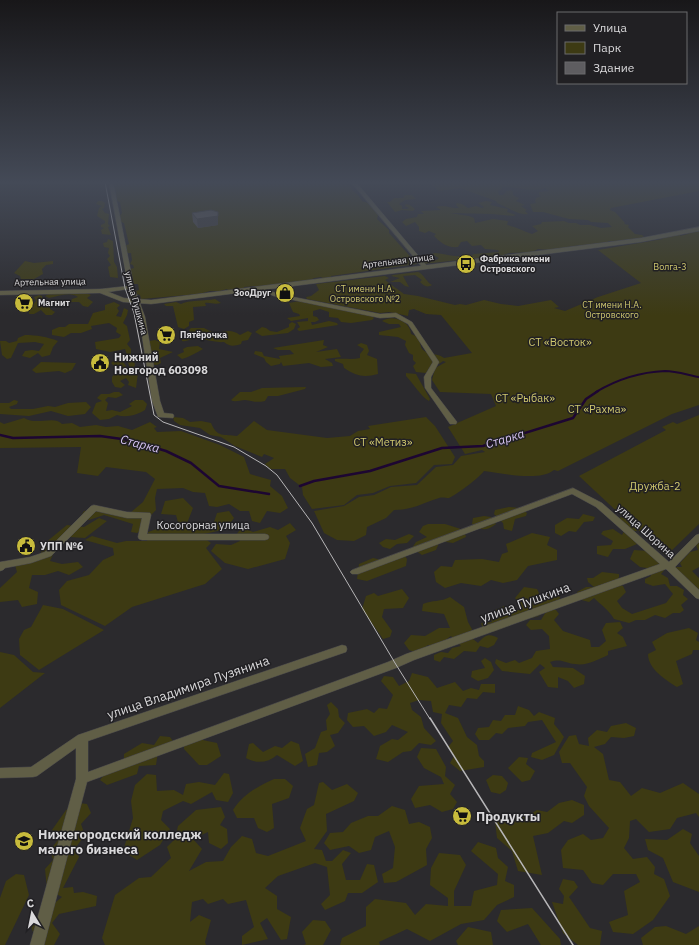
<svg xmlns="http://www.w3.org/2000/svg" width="699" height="945" viewBox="0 0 699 945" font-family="'IBM Plex Sans',sans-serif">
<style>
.green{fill:#3d3a13}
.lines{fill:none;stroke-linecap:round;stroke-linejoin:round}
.stream-far1{stroke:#1d0632;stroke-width:2}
.stream{stroke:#1d0632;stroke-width:2.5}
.minor-casing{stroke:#474649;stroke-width:1}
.tertiary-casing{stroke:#474649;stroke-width:1}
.minor{fill:#605e46;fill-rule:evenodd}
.tertiary{fill:#605e46;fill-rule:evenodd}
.tram-far1{stroke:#b7b6b8;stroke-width:1}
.tram{stroke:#b7b6b8;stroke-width:1.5}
.wall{fill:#515053}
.shaded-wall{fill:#424143}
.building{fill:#5e5d60;stroke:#424143}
.labels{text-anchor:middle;stroke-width:3;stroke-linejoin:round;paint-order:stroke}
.far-poi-label{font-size:9px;font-weight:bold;fill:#dad9db;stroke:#212023;text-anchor:start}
.far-street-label{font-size:9px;fill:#dad9db;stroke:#212023}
.far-park-label{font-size:9px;fill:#d0c86e;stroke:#212023}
.park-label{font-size:11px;fill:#d0c86e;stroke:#212023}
.poi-label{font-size:11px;font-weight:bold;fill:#dad9db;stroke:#212023;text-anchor:start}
.street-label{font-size:11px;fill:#dad9db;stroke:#212023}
.water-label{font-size:12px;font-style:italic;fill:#dac7f6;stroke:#212023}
.near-street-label{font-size:13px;fill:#dad9db;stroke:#212023}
.near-poi-label{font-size:13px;font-weight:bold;fill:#dad9db;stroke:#212023;text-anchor:start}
</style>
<rect width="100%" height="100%" fill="#2b2a2d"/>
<!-- green -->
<path class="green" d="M112,182H346L352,188L351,189L358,195L362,201L371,204L370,206L374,208L378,215L377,219L389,230V233L417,264L331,276V278L324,279L321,277L314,278L309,281L256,289L254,286L244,287L243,290L230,292L227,289L220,291H210L199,294L141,299L140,295L136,294V291L139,290L138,284H133L130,280L132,275L127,270L134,268L133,265L130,264L132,260L131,253H127L125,251L127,249L125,246L129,244L124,223L121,222L119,217L122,213L120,202L116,201L114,193L116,192Z
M429,182H699V191L611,208L610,210L615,212L625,223L624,224L629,225L628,227L635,234L642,235L644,237L638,239H628L617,242L609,241L605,244L572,246L566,248L548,250L538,249L532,252L509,253L503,255L423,264L418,257C425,257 433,264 439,258L432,254L435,253C446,254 466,260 474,254L499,252L498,250L485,249L481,245L472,246L467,241L461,242L458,247C447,248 441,243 434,236L436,234L429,231L425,233L419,231V227L415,222L406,226L402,222L406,219L417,217L418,214H424L421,211L441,210L436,207C444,204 451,209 459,208L456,205L457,203L462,204L468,208L476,206L482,208L484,207L478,203L486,201L492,202L490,205L508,209L507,212L516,215L513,216L492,214L450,213L469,216L474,218L475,223L493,219L508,221L507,225C516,227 523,231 532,234L538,231L532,226L541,224L542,222L564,221L569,223H576L580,225H590L601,228L612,227L608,223L591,222L588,220L569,219L543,212H533L530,204L536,203L535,201L536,198L541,196L539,195V192L549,191L545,188C532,193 516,186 502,187V189L498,191L499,195H503L507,191L511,190L513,192V195L519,198L516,201L525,205L521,206L527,210L525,211L528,214C520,216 505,206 497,203L496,201L460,188L439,191Z
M405,195H412L416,199L405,200L399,204L402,206V209H407L409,208L405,206L406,204L410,205L415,209L413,211L402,210L395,212L387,202H390L394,198H403Z
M98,201H102L105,203L104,208L102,209L105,213L109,214L108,224L110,226L108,227L111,235L102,234L101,230L104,228L101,227V225L105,223V221L97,216L99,208L102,206L96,204Z
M699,230V405L672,414L558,471L554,470C539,482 503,473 484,471C479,478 456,495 449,498C446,498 442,497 439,498C422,503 413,510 394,510L386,518L367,527L366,535L354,541L337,540L324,533L314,511L344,506L359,497L374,495L391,487L417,485L436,467L453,465L461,456L485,452L482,450L465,454L448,427L496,406L491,394L440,392L432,380L435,368L446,362L443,361L439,364H432L426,373L416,372L413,366L416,363L413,360V355L409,353L405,345L406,341L398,337L379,335V332L401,327L399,324H389L382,321C393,314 410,321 411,334L418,337C420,340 420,344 421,347C424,355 439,353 444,358L472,353L441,315L426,314L414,309L409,310L408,316L389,312L380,313L307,299L306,297L311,296L319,290L316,284L385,276L389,278L385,280L404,294L418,296L455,305L460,304L466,305L484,300L501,304L518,306L551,300L559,307L554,308L565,311L598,297L641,283L598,250L663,239L659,237L673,234H681L680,236L688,234L689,232Z
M108,239L113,241L114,262L117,267L118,278L110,277L108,267L111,265L107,259L110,256L108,253L109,248L104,247L103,243L107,242Z
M25,261L34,263L53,261V264L46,265L42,269L43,274L34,279H21L20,276L14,273Z
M418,272C424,274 426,282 432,285C427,288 424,286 420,282L422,280L415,275L403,276L409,287L405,286L400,282H390L400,278L391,276L393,275Z
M81,291L91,295L87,298L93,302L88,307L83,306L79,302H71L72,299L78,297C70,291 58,296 49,298L45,296L50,293Z
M39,295L42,296L43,303L50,305V309L55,312L52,315H46L41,310L34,314H29V310L36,301L34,297Z
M215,299L221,303C214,305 210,302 205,303L206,306L193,307L194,320L189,322V326L184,329L178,327L173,306H166L164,304L176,302L181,304C188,300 205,301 215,299Z
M299,301H309L368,312L374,318L372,320L351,323L341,322L338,318L329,317V312L320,309L313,311V316L317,317L319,320L315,322H311L312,325L329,321L337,323L338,325L299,331L297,329L300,327L297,322L308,321V318L291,321L287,318L300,316L299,314L293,312L289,303Z
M114,302L120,305L117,308L119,311L116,316L121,317L124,308L128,310L127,315L123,323L127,326L130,340L127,344L131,349V355H127L125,349L110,352L96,349L95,342L119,338L121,335L116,332L117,328L109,323L91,326L92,329L81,333H71L64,337L52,335V330L59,327H65L69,324H88L93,313L105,310V305Z
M292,322L296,324L294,329L288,333L262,336L255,332L262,327L266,328L270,331L277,332L289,327V324Z
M191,328H204L216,334C226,331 231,329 240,335L248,331L252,333L248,340L242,341L241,344C234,346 230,347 224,342C214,343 204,338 194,339C190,339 187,342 182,341L181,335L184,332L191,334L189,330Z
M25,335C36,335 48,337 58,341L53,347L50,355L42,357L38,353L30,358L22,356L25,351L32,350L39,351L44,344L35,342L18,343L11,358L7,359L2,355L0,341H6L9,343L17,341L18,338Z
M155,340L160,342L159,349L173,352L160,358L161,363L157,365L148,364L150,355L143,346L144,342Z
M324,340L323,345L328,347L316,352L337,349L341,357L325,359L332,363L333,366L321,367L309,363L283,366L281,362L280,364L271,366L266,362L264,358L254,354L255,351L262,352L264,356L280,359L279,356L294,354L290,350H278L273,348Z
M361,343L367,345L369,351L367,355L377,359L378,374C364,378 356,376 344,368L343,364L335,361V359C344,358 352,360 360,358V354L364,349L357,345Z
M198,346L203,349C196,353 189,357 182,359L177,355L184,352L183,349L187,347Z
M131,358L135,364L133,371L138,373L136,388L128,385L129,382L126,378L120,381L125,385L121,388L115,387L112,382V377L118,370L111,363L115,360H122L126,366V371L130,368L127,360Z
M41,362L76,363L72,370L65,373L59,371L36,373L32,370Z
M406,373L416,374L430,399L429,401C422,398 413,383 406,376Z
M306,387L305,389L278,396H268L265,401C254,403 254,401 245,400C239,400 236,403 231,400L240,392H251L262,388Z
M114,392H119L123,395L116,398L108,397L105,400L108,403L106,411L112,410L120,412L132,406L129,404L135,400H143L147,404L145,410C137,415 126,418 117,415L109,419L100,420L92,413L96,403L102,401L97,398L101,394H109Z
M14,400L18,401L17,404L9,407L11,409H33L48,406L55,407L68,403L86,402L91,407L85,414L68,416L51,411L29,416L0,414V403H9Z
M699,415V524L666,556L638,530L634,532L637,544L625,549H613L608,557L597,554V546L611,545L613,541L601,534L603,531L613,529L622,535L627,526L618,520L620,517L624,518L579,476L666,430L662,427L673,422L677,424Z
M173,417L183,418L190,422L201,421L211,423C217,438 224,434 237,436L254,421L267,430L327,438L350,436L358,431L370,429L368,426L426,417L435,426L455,457L452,464L434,465L416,483L390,486L373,493L357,495L344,505L312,509L303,495L302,487L290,478L285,469H271L265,464L274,458L264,454L262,457L235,446L221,437L210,435L200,428L180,425L174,421Z
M24,418C37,426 54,415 62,424L72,423L80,427L96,425L106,427L118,426L132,430L150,422L157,427L154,428L157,432L181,431L220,445L244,457L250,474L271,480L270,486L282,496L288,508L280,513L267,511L260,523L252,521L249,511H240L229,504L217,507L209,506L205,493L193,492L183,488L157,489L155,498L156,510L149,517L146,527L137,533L131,532L133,524L104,515L89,520L79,519L84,511L95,509L130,513L143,502L155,479L146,472L106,467L98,476L77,473L81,447L0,448V422L4,424Z
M183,498L193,508L186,526L197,530L214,522L217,513L229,511L234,518L226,529L200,535L211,543L206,548L222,569L205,584L132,607L105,626L61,605L59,590L67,581L89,575L103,560L114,555L113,548L85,540L92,536L117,543L126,541H147L148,532L178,522L176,515L161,514L165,501Z
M509,507L520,508L527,513L526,516L515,519L512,531L504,529L503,523L494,514L495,510Z
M583,514L595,517L593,521L584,522L576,532L569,531L561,536L555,533V525L567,518L579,519Z
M484,516L491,517L496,524C487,531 482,531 472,524L473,518Z
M99,518L107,521L85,538L69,537L57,546L50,561L62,564L78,562L83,567L69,575L58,571L45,575H32L29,588L38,592L37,604L22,607L18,600L0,602V588L17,572L15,565L38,560L45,543L67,525L84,527Z
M290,523L296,530L286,536L290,543L285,559L248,569L225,563L211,551L216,544L231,545L240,541L236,535L242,527L253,532L270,527L278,530Z
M428,524H445L464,530L466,537L453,543L440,541L436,550L422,555L412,548L416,542L427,537L419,532L423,526Z
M532,533L550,537L547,545L557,550V560L528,566L517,580L503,583L491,580L481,586L461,583L445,588L436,582L434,572L441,566L452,567L455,560L482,559L499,562L502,554L508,552L506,544Z
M409,534L414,536L407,543L397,544L390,549L383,547L379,543L386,539L395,540Z
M699,539V567L692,571L699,578V590L690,586L687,578L678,577L674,574L676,567H682L680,563L690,552L698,550L695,543Z
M634,550L648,551L666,568L661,574L668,578L670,586H677L684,590L683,595L688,599L681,605L684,610L680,613H673L665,618L655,615L645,620H636L629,623L614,619C609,610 601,605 594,598L589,602L578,599L577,592L586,587H594L588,582L587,578H593L602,572L619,574V577L616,582L623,586L626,592L617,601L622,608L632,614L666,603L673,594L665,584L653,586L645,583V579L651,576L647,568L640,567L630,559Z
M404,555L407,559L406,566L367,581L357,579L359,564L373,558L386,561Z
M524,587L537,589L539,593L535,599L539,602L546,600L548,593L552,592L560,597L559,603L544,608L539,616L532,618L520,614L511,617L509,626L493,632L483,630L481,623L492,622L489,613L504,606L515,611L523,609L515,598Z
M402,589L409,598L403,608L384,609L382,617L392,631L390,637L383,639L362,609L366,596L374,593L378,596Z
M450,597L464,607L468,622L474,633L473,639L478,643C485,635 489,633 498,638L494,645L488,648L480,646L476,652L464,651L454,659L444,657L440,662L434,660V655L441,652L448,653L452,648L461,646L451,636L437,646L428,645L418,653L409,650L404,643L411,635L425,636L439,628H450L444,614L422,611L423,604C432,600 441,602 450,597Z
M43,605L63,609L104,630L39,670L20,655L19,639L24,630L31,627Z
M547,610H556L559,614L554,620L563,631L590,640L591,647H599L606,641L602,630L606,623L620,622L623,628L617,633L623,637L627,646L608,651V655C597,660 587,666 575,664C564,663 562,658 550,662L553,667L573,668L585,676L584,684L574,688L568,681L558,677V688L548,687L539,672L545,668L540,664L530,674L502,671L495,663L496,659L506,663L515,660L519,663L532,658L536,651L550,649L549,636L542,629L531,630L526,625L530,620H541Z
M689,628L698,633L696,640L699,642V650H693L692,654L676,661L683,684L677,687C666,680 648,669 648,654L656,650L652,642L667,633Z
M0,652L14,655L33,672L45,673L0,708Z
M485,658L491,662L494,670L488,678L478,681L471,677L472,671L485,668L481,661Z
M412,673L428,677L437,688L455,682L463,691L471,688L479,690L481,684H495V693L483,692L477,699L467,698L461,707L449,705L445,713L458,718L467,737L477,745L479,756L484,761V767L460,771L450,763L454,756L448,747L453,741L441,723L442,714L433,712L431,701L419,700L410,703L412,710L421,717L424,728L436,741L431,745L419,743L411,751L403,752L388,762L376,759L380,746L392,739L398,740L408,732L392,725L386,732L374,736L364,726L353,727L347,720L348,713L367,709L374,713L379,708L387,709L393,695L381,681L384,676L393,677L399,686L409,681Z
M331,702L338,709L339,717L345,723L338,733L330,735L335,746L327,752L319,753L317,765L308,767L305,754L315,748L321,732L327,730L326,720L330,714L327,705Z
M518,706L529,710L534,716L539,712L555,718L554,724L559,730L564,737L554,755L542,760L531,757L532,753L556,742L542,720L528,722L525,726L508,728L502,734L496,733L489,740H479L475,734L478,728L489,727L493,720L501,721L505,715H515Z
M626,723L636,728L634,736L624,738L611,737L605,744L594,747L603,754L609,780L620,782L631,796L642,788L660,793L683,783L699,794V817L696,813L677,818L670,829L649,832L636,819L630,821L629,838L624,848L633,859L647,857L655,867L654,874L664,879L670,896L653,920L633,934L613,932L609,922L628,915L624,891L640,882L636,874H613L603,885L592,883L583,870L563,868L561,850L568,840L583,834L591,840L603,838L609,828L589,806L584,796L587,787L570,763H562L559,752L569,736L576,735L579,744L589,746L588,738L597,730L607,732L611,726Z
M160,736L170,737L175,744L171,751L158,752L156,765L139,766L137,774L107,785L100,780L114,762L124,760V754L142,743L154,745Z
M193,738L217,743L221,756L207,765H199L184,749V741Z
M291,741L299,744L303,761L295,766L277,755C268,763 256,764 246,758L249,744L253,743L263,752L275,746L282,748Z
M421,748L436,749L446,767L445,776L455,785L450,794L457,802L453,809L442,812L430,805L415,808L411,799L419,786L444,784L441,777L424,768L417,757Z
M519,757L528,758L526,764L535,771L530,780L522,782L508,768Z
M224,773L229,774L233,793L228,802L216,800L212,792L191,804L183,801L163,811L161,820L170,829L160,845L137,860L123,851L133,818L131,801L135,785L147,774L156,775L157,791L174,790L183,795L186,784L199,782L215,785Z
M493,775L502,776L508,783L506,790L500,794L491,792L486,780Z
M274,779H285L293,786L289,798L272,804L274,828L267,832L258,828L254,818H237L233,810C243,794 257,787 274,779Z
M323,782L332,790L347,784L358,793L354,801L326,814L327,831L314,849L322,850L326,861H332L343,850L351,853L342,864L346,880H360L367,864L374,865L378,882L362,893H348L345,901L325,910L321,904L330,895L327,867L315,863L278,876L265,888L277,896V909L291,917L287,939L281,940L267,918L260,923L268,939L242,945V936L254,927L246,900L228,904L223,899L208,904L203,899L192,902L190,922L199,915L211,920L205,942L206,945H105L102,938L115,895L139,878L151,877L171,858L167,847L175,839L178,826L196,810L221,807L225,817L220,825L227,829L228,843L221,849L209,843L208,832L193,839L202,849L189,871L206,862L223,861L231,847L242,836L252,839L256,853L268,856L306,841L300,828L307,809L314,805L319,783Z
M572,800L584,805V815L572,823L564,821L548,833L533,836L542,875L518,871L512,851L497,838L495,821L514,815L525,817L537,810L547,812L559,803Z
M79,803L87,804L91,813L81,824L85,835L76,847L79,857L63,888L73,887L74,893L83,892L97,896L96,906L59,914L52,923L60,934L54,945H37L31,926L48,919L51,906L62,897L47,889L45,869L53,860L50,850L58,840L52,830L66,810Z
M392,806L405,810L409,824L419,822L430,827L432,838L426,849L427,865L396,882L384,883L382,874L393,868L395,847L389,831L375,837L371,850L359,853L349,846L330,850L324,843L330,833L343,832L351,823L368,816H378Z
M683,829L692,834L690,843L699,856V892L673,882L663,858L648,850L645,839L667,840Z
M478,842L496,848L498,858L508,867L505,881L514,885V897L497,905L484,920L461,924L430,941L407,929L379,942L380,945H340L342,938L366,926V907L375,899L406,903L415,915L426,904L448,906V898L430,885L431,868L439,853L460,855L466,865L454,891V906H471L474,891L497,885L498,874L471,851Z
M16,874L24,875L29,895L5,945H0V898L6,881Z
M563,879L574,881L578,887L569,897L590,928L602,931L600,945H578L563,933L552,902L563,904L564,896L559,889Z
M532,908L560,939L561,945H541L528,924L507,932L497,921L501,910Z
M313,920L325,921L331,930L323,945H304L306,944L302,932Z
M666,926L686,934L699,926V945H643L641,938L655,927Z
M468,927L491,932L493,945H458L456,941Z"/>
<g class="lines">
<!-- stream-far1 -->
<path class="stream-far1" d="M596,392C616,380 641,372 665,371C676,371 688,375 699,377"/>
<!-- stream -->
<path class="stream" d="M0,435L13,438L100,436L129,440L166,451L191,463L219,486L269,494
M300,486L314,481L370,471L442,448L483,446L573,418L586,399L598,391"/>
<defs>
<path id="minor" d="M109,182H113L134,287L145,317L160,401L164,413L173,414L174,416L173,418L158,417L152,401L139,317L129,289L101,293L98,291L101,289L128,286Z
M351,182H356L427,266V268H423Z
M261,287L278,294L380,314L396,313L412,322L439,362L431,377V388L457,422L456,424H450L425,388L424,377L433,362L408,324L395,317L380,318L274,296L259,290V288Z
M573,488L602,503L669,562L696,535L699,534V542L675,567L699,590V599L696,598L666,569L414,660L396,668L87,782L44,945H30L76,779V748L37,776L33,777L0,778V768L31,767L78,735L342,645L346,646L347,649L346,652L88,741V772L388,662L406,654L660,564L596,507L572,494L358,574H352L350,572L352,570Z
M94,505L127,512L150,513L151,515L147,534H265L268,535L269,537L268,539L265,540H142L139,539L138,537L142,518H127L96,511L51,556L31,563L5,568L3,570L0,571V562L30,557L45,552L91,506Z"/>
<path id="tertiary" d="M699,227V231L641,242L151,304L123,302L100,293L0,295V291L101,289L124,298L151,300L641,238Z"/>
</defs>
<!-- minor casing -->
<use href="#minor" class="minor-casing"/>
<!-- tertiary casing -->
<use href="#tertiary" class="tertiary-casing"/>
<!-- minor -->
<use href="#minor" class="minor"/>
<!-- tertiary -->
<use href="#tertiary" class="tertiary"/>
<!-- tram-far1 -->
<path class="tram-far1" d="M105,182L125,288L134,313L154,415L163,422L234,447L266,466L277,475L312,523L395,663L430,719"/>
<!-- tram -->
<path class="tram" d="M430,718L573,945"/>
</g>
<!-- wall -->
<path class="wall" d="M218,212V225L198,228L193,222L192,213Z"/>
<!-- shaded-wall -->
<path class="shaded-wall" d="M218,212V225L198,228L197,219Z"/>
<!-- building -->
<path class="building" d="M211,210L218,212V216L197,219L192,213Z"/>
<!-- sky -->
<linearGradient id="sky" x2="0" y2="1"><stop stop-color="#181719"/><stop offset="0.58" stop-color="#444a57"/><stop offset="1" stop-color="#444a57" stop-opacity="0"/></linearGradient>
<rect width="699" height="315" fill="url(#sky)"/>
<!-- icons -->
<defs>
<symbol id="bus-disc" viewBox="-11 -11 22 22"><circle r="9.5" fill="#c7bb3c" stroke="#212023"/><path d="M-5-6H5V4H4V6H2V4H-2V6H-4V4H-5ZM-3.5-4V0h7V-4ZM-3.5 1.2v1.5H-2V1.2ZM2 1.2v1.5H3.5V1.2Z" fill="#111"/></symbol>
<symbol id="shop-disc" viewBox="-11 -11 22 22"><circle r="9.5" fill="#c7bb3c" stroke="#212023"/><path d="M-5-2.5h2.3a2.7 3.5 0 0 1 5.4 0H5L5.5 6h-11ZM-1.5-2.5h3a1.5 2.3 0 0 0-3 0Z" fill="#111"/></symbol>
<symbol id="supermarket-disc" viewBox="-11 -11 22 22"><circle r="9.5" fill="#c7bb3c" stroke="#212023"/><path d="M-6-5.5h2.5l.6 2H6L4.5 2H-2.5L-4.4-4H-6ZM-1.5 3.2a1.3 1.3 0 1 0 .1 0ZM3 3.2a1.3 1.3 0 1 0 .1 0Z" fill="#111"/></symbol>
<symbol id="civic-disc" viewBox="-11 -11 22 22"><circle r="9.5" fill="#c7bb3c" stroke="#212023"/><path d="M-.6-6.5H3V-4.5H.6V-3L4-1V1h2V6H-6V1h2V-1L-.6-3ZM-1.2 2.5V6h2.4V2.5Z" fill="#111"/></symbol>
<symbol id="university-disc" viewBox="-11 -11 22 22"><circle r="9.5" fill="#c7bb3c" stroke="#212023"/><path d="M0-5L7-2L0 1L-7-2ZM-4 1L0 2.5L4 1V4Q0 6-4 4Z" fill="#111"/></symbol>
</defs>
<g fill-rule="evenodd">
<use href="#bus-disc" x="455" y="253" width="22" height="22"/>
<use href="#shop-disc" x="274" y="282" width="22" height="22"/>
<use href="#supermarket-disc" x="13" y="292" width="22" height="22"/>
<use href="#supermarket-disc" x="155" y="324" width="22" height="22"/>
<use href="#civic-disc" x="89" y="352" width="22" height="22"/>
<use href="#civic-disc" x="15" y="535" width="22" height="22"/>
<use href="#supermarket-disc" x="451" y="805" width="22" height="22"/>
<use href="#university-disc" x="13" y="830" width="22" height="22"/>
</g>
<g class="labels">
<!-- far-poi labels -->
<g class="far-poi-label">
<text x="480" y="262">Фабрика имени<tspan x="480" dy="10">Островского</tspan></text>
<text x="271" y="296" text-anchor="end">ЗооДруг</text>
<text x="38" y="306">Магнит</text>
<text x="180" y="338">Пятёрочка</text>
</g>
<!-- far-street labels -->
<g class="far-street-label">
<text transform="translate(398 261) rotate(-7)" y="3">Артельная улица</text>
<text transform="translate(50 282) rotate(-1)" y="3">Артельная улица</text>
<text transform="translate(136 303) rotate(75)" y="3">улица Пушкина</text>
</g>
<!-- far-park labels -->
<g class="far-park-label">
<text x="670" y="270">Волга-3</text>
<text x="365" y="292">СТ имени Н.А.<tspan x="365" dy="10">Островского №2</tspan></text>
<text x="612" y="308">СТ имени Н.А.<tspan x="612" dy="10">Островского</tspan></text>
</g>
<!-- park labels -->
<g class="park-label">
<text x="560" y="346">СТ «Восток»</text>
<text x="525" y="402">СТ «Рыбак»</text>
<text x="597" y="413">СТ «Рахма»</text>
<text x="383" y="446">СТ «Метиз»</text>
<text x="655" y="490">Дружба-2</text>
</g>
<!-- poi labels -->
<g class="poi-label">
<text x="114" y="361">Нижний<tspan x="114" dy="13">Новгород 603098</tspan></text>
<text x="40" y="550">УПП №6</text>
</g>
<!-- street labels -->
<g class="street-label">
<text x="203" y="529">Косогорная улица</text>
<text transform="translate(646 531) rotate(42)" y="4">улица Шорина</text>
</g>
<!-- water labels -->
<g class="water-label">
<text transform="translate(505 439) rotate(-17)" y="4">Старка</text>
<text transform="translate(140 444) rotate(14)" y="4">Старка</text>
</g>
<!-- near-street labels -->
<g class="near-street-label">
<text transform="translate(525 602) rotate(-20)" y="5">улица Пушкина</text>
<text transform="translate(188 687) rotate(-19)" y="5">улица Владимира Лузянина</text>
</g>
<!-- near-poi labels -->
<g class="near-poi-label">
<text x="476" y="821">Продукты</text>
<text x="38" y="839">Нижегородский колледж<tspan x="38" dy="15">малого бизнеса</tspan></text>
</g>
</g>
<!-- legend -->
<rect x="557" y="12" width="130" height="72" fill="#212023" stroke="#6b6a6d"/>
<rect x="565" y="25" width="20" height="6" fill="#605e46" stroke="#6b6a6d"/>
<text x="593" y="32" font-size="12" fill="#dad9db">Улица</text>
<rect x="565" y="42" width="20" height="12" fill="#3d3a13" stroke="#6b6a6d"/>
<text x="593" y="52" font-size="12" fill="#dad9db">Парк</text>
<rect x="565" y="62" width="20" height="12" fill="#5e5d60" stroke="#6b6a6d"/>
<text x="593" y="72" font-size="12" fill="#dad9db">Здание</text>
<!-- north arrow -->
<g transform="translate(32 913) rotate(350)" stroke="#212023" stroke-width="3" paint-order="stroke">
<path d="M0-3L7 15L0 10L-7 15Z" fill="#dad9db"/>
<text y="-6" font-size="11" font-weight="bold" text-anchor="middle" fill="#dad9db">С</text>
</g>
</svg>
